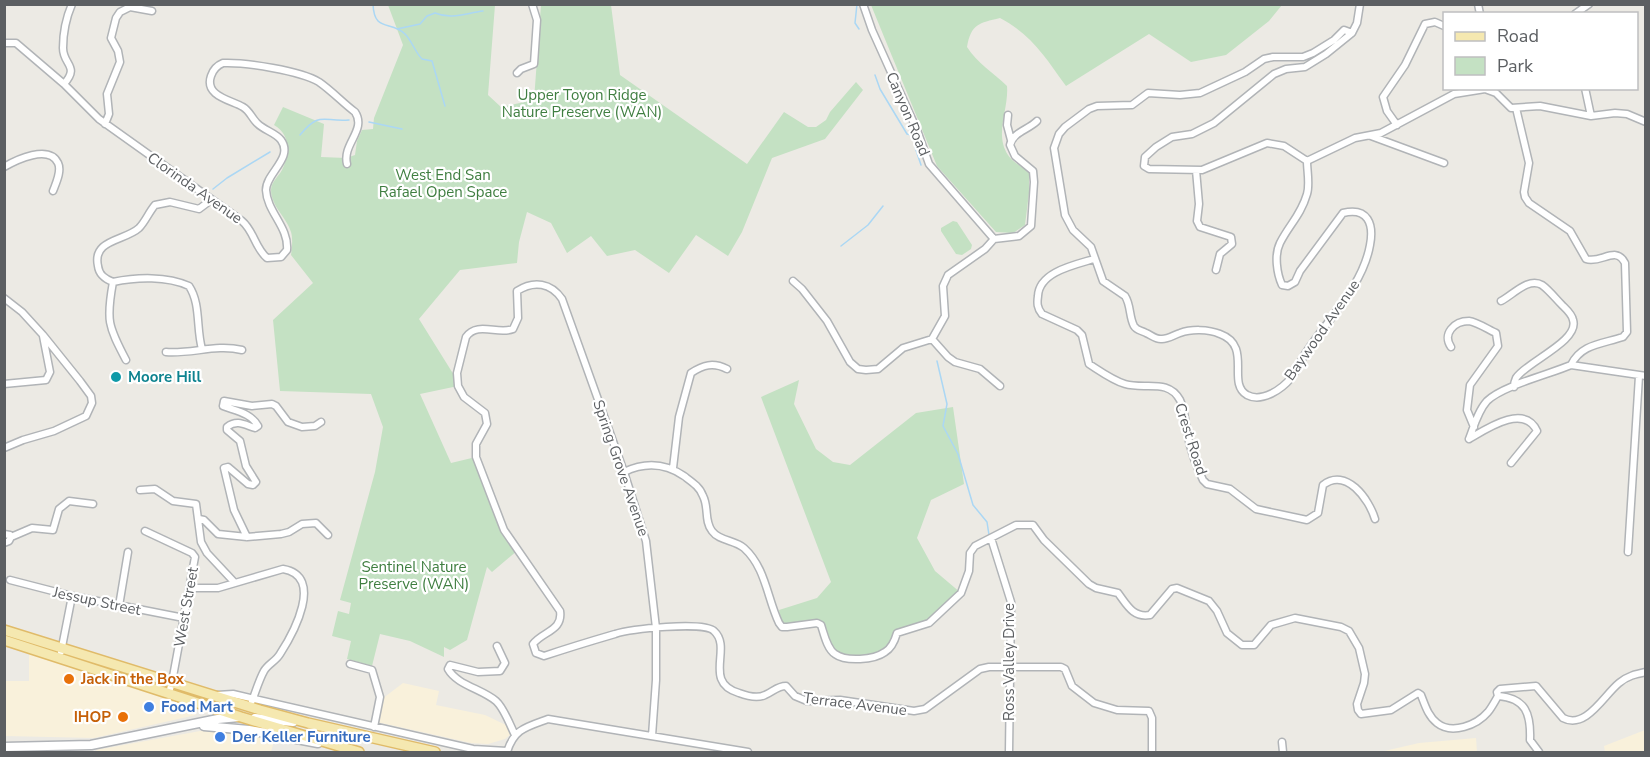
<svg xmlns="http://www.w3.org/2000/svg" width="1650" height="757" viewBox="0 0 1650 757" font-family="'Nunito Sans',sans-serif">
<style>
.commercial{fill:#f9f1db}
.green{fill:#c4e1c3}
.lines{fill:none;stroke-linecap:round;stroke-linejoin:round}
.stream{stroke:#abd7f4;stroke-width:1.5}
.street-casing{stroke:#b1b4b7;stroke-width:9}
.secondary-casing{stroke:#b0b3b7;stroke-width:11}
.primary-casing{stroke:#e0bb69;stroke-width:12}
.street{stroke:#fff;stroke-width:6}
.secondary{stroke:#fff;stroke-width:8}
.primary{stroke:#f5e8b0;stroke-width:9}
.culture-dot{fill:#0f9aa8;stroke:#fff;stroke-width:2}
.food-dot{fill:#e8710a;stroke:#fff;stroke-width:2}
.shop-dot{fill:#3f7fe0;stroke:#fff;stroke-width:2}
.labels{text-anchor:middle;stroke-width:4.5;stroke-linejoin:round;paint-order:stroke}
.park-label{font-size:15px;fill:#3f7e40;stroke:#fff}
.street-label{font-size:15px;fill:#5c5f62;stroke:#fff}
.culture-label{font-size:15px;font-weight:bold;fill:#0d838f;stroke:#fff;text-anchor:start}
.food-label{font-size:15px;font-weight:bold;fill:#c56008;stroke:#fff;text-anchor:start}
.shop-label{font-size:15px;font-weight:bold;fill:#366cbe;stroke:#fff;text-anchor:start}
</style>
<rect width="100%" height="100%" fill="#eceae4"/>
<!-- commercial -->
<path class="commercial" d="M29,653L197,708L196,715L94,738L5,736V681H29Z
M403,683L439,691L436,705L485,715L508,726L512,733L505,739L488,744L471,743L377,722L382,699Z
M211,729L227,730L274,741L271,752H97L96,750Z
M1645,730V752H1605L1604,746Z
M1476,738L1477,752H1380L1419,743Z"/>
<!-- green -->
<path class="green" d="M388,5H495L488,95L501,107L534,100L541,5H611L620,75L747,164L784,112L808,127H816L826,120L830,112L856,82L863,90L825,139L772,158L742,232L728,256L696,235L669,273L635,250L607,256L591,236L567,253L551,223L527,212L519,242L517,263L460,270L419,319L457,380L458,386L420,394L451,463L476,457L504,530L518,550L492,572L487,567L467,640L450,650L444,647V657L410,641L380,634L372,666L347,659L351,641L332,636L338,611L349,614L351,603L340,600L375,472L383,427L371,394L280,391L273,320L313,283L291,255C292,247 293,239 291,232C287,218 271,206 271,190C271,182 279,176 282,170C290,154 291,135 274,125L283,107L324,124L321,157L346,158L355,155L357,141L362,130L373,129L374,118L403,45Z
M871,5H1282L1269,21L1226,55L1191,62L1149,34L1066,86C1045,57 1032,35 1000,18C979,23 971,24 967,47C977,63 994,73 1007,86C1009,109 994,134 1008,155C1012,162 1023,167 1029,173V193L1025,225L1013,233L996,232L937,166Z
M953,221L957,222L972,245L971,249L962,255L956,254L941,231V228Z
M799,380L794,404L816,449L833,462L850,465L916,413L953,407L964,484L931,500L917,538L935,571L961,593L923,627L902,630L890,647L868,658L834,654L821,625L782,627L779,610L817,598L831,582L761,397Z"/>
<g class="lines">
<!-- stream -->
<path class="stream" d="M373,4C374,33 391,20 405,34C412,41 415,52 422,59L432,61L445,106
M857,4L855,23L859,29
M397,29L420,24L427,16L435,13C452,20 466,13 483,11
M875,75L880,89L907,134L915,136V147L921,165
M369,122L402,129
M300,135C320,111 322,122 349,120
M213,189L227,178L270,152
M841,246L868,225L883,206
M937,361L947,404L943,426L958,454L973,505L987,522L989,535"/>
<defs>
<path id="street" d="M863,4L872,30L917,130L929,164L994,239
M1360,4L1357,23L1352,33L1326,54L1305,67L1286,69L1274,74L1214,123L1192,134L1172,137L1156,147L1145,157L1144,166L1149,169L1202,170L1267,143L1284,146L1307,161L1355,138L1381,133L1454,94L1485,89L1496,93L1511,108L1540,106L1591,116L1615,113L1627,114L1646,122
M1478,4L1480,14
M1575,14L1589,4
M4,43H16L64,84L99,119L242,221C254,231 255,248 267,258L281,257L287,250C289,227 267,212 266,190C266,173 294,158 281,140C276,133 264,130 258,124C252,119 250,111 243,107C231,100 204,96 211,76C213,70 218,65 223,63C245,62 301,71 319,82C332,91 343,103 355,112C367,130 342,144 347,164
M517,73L521,69L534,64L537,20L532,4
M64,84C80,66 63,65 63,48C63,34 66,18 72,4
M1585,88L1591,116
M1516,108L1529,163L1524,192L1525,197L1529,203L1570,231L1586,259C1601,264 1616,245 1625,263L1627,332L1623,337C1602,344 1581,344 1571,365
M1008,115L1007,125L1011,140
M105,124L109,114L107,94L120,62L118,51L111,38L116,18L120,12L130,7L152,11
M1397,125L1387,111L1383,97L1405,65L1425,24L1435,22L1444,26
M1371,136L1444,163
M1307,161C1307,171 1310,184 1307,194C1301,215 1289,225 1280,243C1274,255 1277,274 1282,285L1288,286L1295,282L1300,271L1343,213C1368,207 1374,224 1370,245C1363,285 1329,318 1307,351C1301,359 1298,370 1291,378C1282,389 1262,403 1247,395C1226,383 1253,346 1220,334C1208,329 1191,329 1180,333C1174,335 1168,339 1162,339C1156,340 1151,335 1146,333C1141,330 1137,331 1134,326C1129,317 1131,305 1125,296L1103,281L1091,247L1073,230L1065,215L1054,148L1059,134L1065,127L1089,109L1097,106L1132,105L1148,93L1180,95L1200,93L1245,72L1264,59L1273,57H1303L1313,53L1334,40L1344,30L1352,33
M4,167C16,160 49,144 58,163C62,171 56,183 53,191
M1196,170L1199,204L1197,221L1200,227L1231,237L1232,244L1220,254L1216,270
M1094,259C1074,265 1039,272 1038,296C1037,303 1037,308 1042,314L1077,330L1082,335L1089,364C1100,371 1112,380 1125,384C1145,390 1168,378 1180,400C1185,410 1185,421 1187,432C1190,448 1196,466 1203,480L1207,484L1230,489L1256,509L1307,520L1318,513L1323,485C1346,467 1369,499 1375,519
M793,281L802,289L827,321L850,362L858,369L866,370L878,369L903,348L932,339L945,316L943,286L948,275L985,249L994,239L1019,236L1031,226L1034,182L1033,171L1015,156L1010,145C1013,132 1028,130 1037,121
M113,282C106,320 108,326 126,360
M4,298L22,312L43,335L80,381L91,396L92,403L86,416L54,431L23,440L4,448
M1501,301C1513,295 1528,277 1542,285C1549,290 1556,299 1562,305C1566,309 1572,314 1573,320C1580,341 1526,362 1516,378C1515,380 1514,384 1514,387
M932,339L948,357L955,362L980,369L1000,386
M1451,347C1442,334 1454,321 1469,321C1477,322 1489,330 1496,333L1498,346L1470,385L1467,410L1474,427
M202,349C196,328 201,304 189,286C167,276 137,277 113,282C105,279 99,275 98,266C92,239 125,241 139,228C145,222 149,212 155,205L170,202L199,209L211,200
M166,352C192,354 216,344 242,350
M1571,365L1646,376
M4,384L46,380L50,372L43,336
M1469,439C1474,426 1478,411 1487,401C1502,386 1550,374 1571,365
M1469,439C1486,429 1524,403 1537,431L1511,463
M673,468L679,417L691,373C703,365 713,362 727,369
M624,472C645,462 665,463 684,476C692,482 700,487 703,496C709,507 704,521 712,531C719,541 735,540 744,548C766,568 767,598 779,623L782,627H787L817,623L821,625C824,634 827,649 835,654C846,662 874,660 885,652C892,648 895,640 897,633L929,623L961,593L969,571L970,553L975,546L1016,525H1033L1044,540L1089,584L1096,588L1118,593C1127,605 1133,618 1150,615L1172,589L1177,588L1209,601L1217,611L1227,633L1242,645H1254L1271,625L1295,618L1341,627L1349,631L1359,648L1365,674L1364,683L1357,704L1358,710L1361,714L1391,710L1418,693L1421,695C1425,705 1428,716 1437,723C1452,735 1477,725 1488,712C1492,707 1495,701 1498,696C1526,698 1531,714 1530,740L1539,752
M140,490L155,489L173,501L196,504L201,542L207,553L235,583
M199,519L204,520L218,534L247,537L281,534L289,532L302,524L316,523L328,535
M145,531L192,553L195,557L172,682L169,693
M4,534L10,535L11,537L9,541L4,543
M11,537L32,528L53,530L59,509L69,501L93,504
M247,537L234,510L224,468L228,467L248,484L253,485L256,482L246,466L240,441L227,430V427C237,419 245,425 255,428L258,426C251,413 236,411 223,406L224,401L252,406L272,404L276,406L288,422L302,427L315,426L321,422
M991,538L1011,602L1009,752
M1628,552L1639,376
M10,580L72,596L184,618
M190,588H218L283,569C325,576 293,634 280,654C276,661 268,664 264,671C259,680 256,691 252,701
M119,606L128,552
M497,646L505,663L500,671L478,672L450,665L448,669C457,685 482,689 496,701C504,708 510,725 515,735
M61,652L72,596
M350,664L372,670L380,697L374,727
M217,695L233,694L473,749L507,751
M1498,696L1497,692L1500,689L1536,686L1563,718C1586,730 1604,695 1619,683C1627,676 1636,674 1646,672
M652,736L656,680V628L646,541L624,472L562,299C551,283 534,280 517,291L518,318L513,329C498,335 477,321 466,337L457,373L458,386L464,397L485,413L487,424L476,444V457L504,530L560,611C563,631 543,631 533,644L536,653L544,656C568,648 591,641 615,634C630,629 704,621 714,631C733,648 702,682 739,693C747,696 757,699 765,695C773,692 777,686 786,686L795,696L807,701L840,700L914,711L925,709L980,669L989,667H1061L1065,669L1072,686L1094,703L1117,710L1149,711L1152,718V752
M1282,742L1283,752
M507,752C514,729 526,727 548,719L748,752"/>
<path id="secondary" d="M255,718L293,722
M204,726L249,730L318,743
M4,747L91,745L218,719L239,717"/>
<path id="primary" d="M4,630L260,710L308,723L435,752
M4,640L241,717L359,752"/>
</defs>
<!-- street casing -->
<use href="#street" class="street-casing"/>
<!-- secondary casing -->
<use href="#secondary" class="secondary-casing"/>
<!-- primary casing -->
<use href="#primary" class="primary-casing"/>
<!-- street -->
<use href="#street" class="street"/>
<!-- secondary -->
<use href="#secondary" class="secondary"/>
<!-- primary -->
<use href="#primary" class="primary"/>
</g>
<!-- markers -->
<circle class="culture-dot" cx="116" cy="377" r="6"/>
<g class="food-dot">
<circle cx="69" cy="679" r="6"/>
<circle cx="123" cy="717" r="6"/>
</g>
<g class="shop-dot">
<circle cx="149" cy="707" r="6"/>
<circle cx="220" cy="737" r="6"/>
</g>
<g class="labels">
<!-- park labels -->
<g class="park-label">
<text x="582" y="100">Upper Toyon Ridge<tspan x="582" dy="17">Nature Preserve (WAN)</tspan></text>
<text x="443" y="180">West End San<tspan x="443" dy="17">Rafael Open Space</tspan></text>
<text x="414" y="572">Sentinel Nature<tspan x="414" dy="17">Preserve (WAN)</tspan></text>
</g>
<!-- street labels -->
<g class="street-label">
<text transform="translate(908 114) rotate(67)" y="5">Canyon Road</text>
<text transform="translate(195 188) rotate(35)" y="5">Clorinda Avenue</text>
<text transform="translate(1322 330) rotate(-55)" y="5">Baywood Avenue</text>
<text transform="translate(1191 439) rotate(72)" y="5">Crest Road</text>
<text transform="translate(621 468) rotate(71)" y="5">Spring Grove Avenue</text>
<text transform="translate(97 601) rotate(12)" y="5">Jessup Street</text>
<text transform="translate(186 607) rotate(-80)" y="5">West Street</text>
<text transform="translate(1009 662) rotate(-90)" y="5">Ross Valley Drive</text>
<text transform="translate(855 704) rotate(7)" y="5">Terrace Avenue</text>
</g>
<!-- culture labels -->
<g class="culture-label">
<text x="128" y="382">Moore Hill</text>
</g>
<!-- food labels -->
<g class="food-label">
<text x="81" y="684">Jack in the Box</text>
<text x="111" y="722" text-anchor="end">IHOP</text>
</g>
<!-- shop labels -->
<g class="shop-label">
<text x="161" y="712">Food Mart</text>
<text x="232" y="742">Der Keller Furniture</text>
</g>
</g>
<!-- border -->
<rect width="1650" height="757" fill="none" stroke="#5c5f62" stroke-width="12"/>
<!-- legend -->
<rect x="1443" y="12" width="195" height="78" fill="#ffffff" stroke="#bebfc0" stroke-width="1.5"/>
<rect x="1455" y="32" width="30" height="9" fill="#f5e8b0" stroke="#bebfc0" stroke-width="1.5"/>
<text x="1497" y="42" font-size="18" fill="#5c5f62">Road</text>
<rect x="1455" y="57" width="30" height="18" fill="#c4e1c3" stroke="#bebfc0" stroke-width="1.5"/>
<text x="1497" y="72" font-size="18" fill="#5c5f62">Park</text>
</svg>
